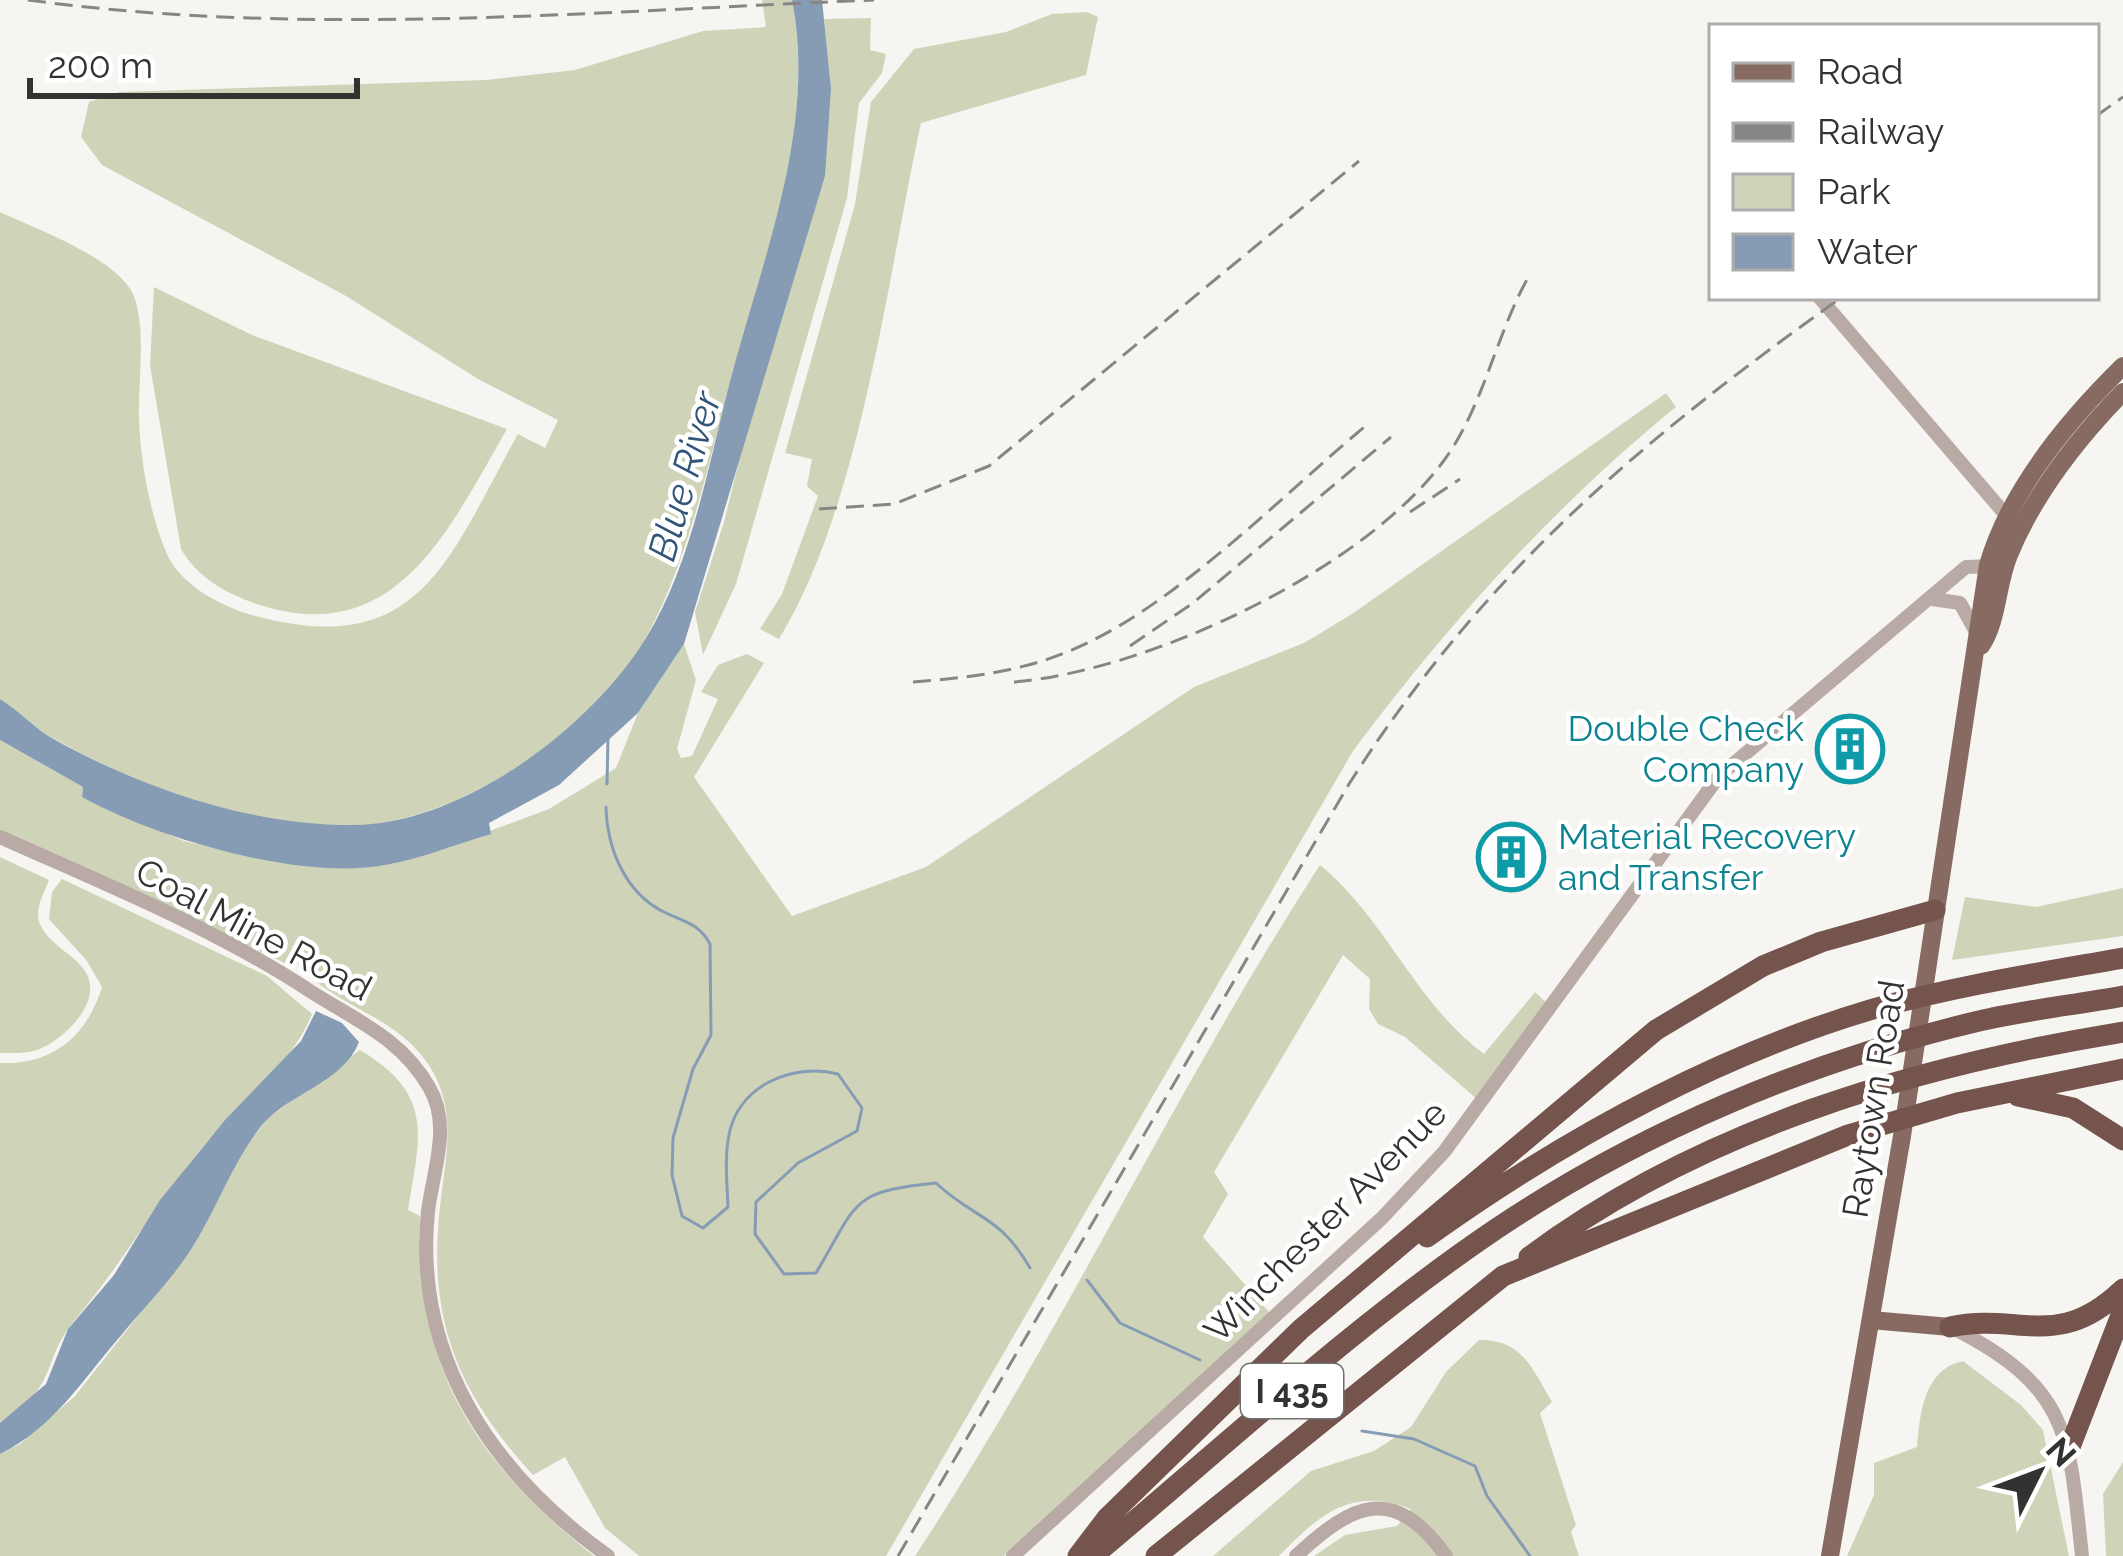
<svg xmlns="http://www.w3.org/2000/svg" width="2123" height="1556" viewBox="0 0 2123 1556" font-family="Raleway,sans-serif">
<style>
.green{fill:#cfd4b9}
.water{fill:#869cb4}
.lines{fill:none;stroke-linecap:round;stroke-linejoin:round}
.stream{stroke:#869cb4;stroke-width:3}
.minor{stroke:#baaaa5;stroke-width:14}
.major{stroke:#876b63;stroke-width:18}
.highway{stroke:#74544c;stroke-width:21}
.rail{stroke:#878684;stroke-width:3;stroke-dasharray:18 9;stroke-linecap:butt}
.labels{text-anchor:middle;stroke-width:9;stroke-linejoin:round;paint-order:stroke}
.shield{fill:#fff;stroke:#70706f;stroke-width:3}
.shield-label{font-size:33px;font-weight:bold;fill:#333231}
.culture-label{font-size:36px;fill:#0d838f;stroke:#fff;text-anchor:end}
.street-label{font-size:36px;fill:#333231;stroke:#fff}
.water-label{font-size:39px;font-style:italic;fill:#32557a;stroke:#fff}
</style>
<rect width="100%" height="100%" fill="#f7f5f2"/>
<!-- green -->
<path class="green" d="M762,0H792C816,122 767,249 735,365C710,455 692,551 648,634C626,677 588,712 551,742C499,785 423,823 353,826C253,830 144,788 58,741C36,730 21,712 0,699V212C36,229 123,260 135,299C146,335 138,381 139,418C140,459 150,514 166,552C179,584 220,606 252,615C420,662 448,559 518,434L545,448L558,420L478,379L346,296L102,165L81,137L89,102L119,92L486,80L575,70L703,31L766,27Z
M1087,12L1098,17L1086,75L921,123C887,279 861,505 779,639L760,629L782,594L818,496L807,486L812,459L785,453L855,204L871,102L914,49L1006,32L1052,14Z
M871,18L870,50L886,54L882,73L859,103L847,198L736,584L703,655L695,612L724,522L831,88L824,19Z
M154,287L252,335L507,429C450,527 398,647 263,606C229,595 199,580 181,549L150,365Z
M1666,393L1676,407C1552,508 1448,624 1353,751L886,1556H639L605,1528L565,1457L533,1475C458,1393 427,1320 440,1207C445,1160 457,1115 433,1072C401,1015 337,1010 298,964L289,965L0,831V740L83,787L82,797L184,841L250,856L419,857L549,809L616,768L638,713L684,644L696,680L677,749L681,758L692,756L718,699L701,692L718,665L747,654L764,663L694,777L792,916L926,867L1194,687L1304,643L1352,614Z
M0,857L49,880C44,894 34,909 40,924C49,945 73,953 85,971C105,1001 63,1041 37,1050C25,1054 12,1053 0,1053Z
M1320,865C1385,918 1416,1004 1484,1054L1535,992L1548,1004L1478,1100L1405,1037L1378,1024L1369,1009L1370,979L1343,955L1214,1172L1228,1194L1203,1237L1270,1313L1004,1556H915C1062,1333 1175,1089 1320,865Z
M62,879L267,976L312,1014C291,1067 237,1105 201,1149C156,1205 120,1266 74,1321C40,1363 60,1386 0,1423V1063C53,1065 87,1036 102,987L87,961L49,919L52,892Z
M2123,888V936L1952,960L1965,897L2036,907Z
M360,1050C435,1095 420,1135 408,1210L420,1216C414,1370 477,1463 594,1556H0V1454L20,1444L75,1396L195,1243L245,1147L268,1118Z
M1479,1340C1522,1339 1532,1368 1552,1402L1540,1413L1576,1525L1571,1532L1579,1556H1314L1345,1535L1397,1526L1411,1509C1351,1486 1320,1514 1279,1556H1213L1311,1471L1374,1451L1411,1427L1446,1372Z
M1963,1361L2021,1405L2043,1430L2069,1556H1847L1874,1495V1463L1917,1447C1920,1413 1924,1369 1963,1361Z
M2123,1462V1556H2106L2103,1494Z"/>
<!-- water -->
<path class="water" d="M792,0H822L831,88L825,176L684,644L638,713L559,785L489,823L491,834C456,844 421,859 385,865C300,881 156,838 82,797L83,787L0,740V699C21,712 36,730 57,741C145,789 249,825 351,825C460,826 591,728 646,638C695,558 710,453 735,363C767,247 816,121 792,0Z
M316,1011L342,1023L359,1042C344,1082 288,1094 262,1125C235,1159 220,1200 198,1238C177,1275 145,1306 118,1339C81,1382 53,1428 0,1454V1423L46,1384L68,1329L114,1275L160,1200L225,1120L301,1041Z"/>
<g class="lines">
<!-- stream -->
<path class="stream" d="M607,784L608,738
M606,807C607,848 625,893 664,912C684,922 699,923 710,944L711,1035L693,1069L673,1138L672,1175L682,1216L703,1228L728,1207C727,1181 724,1155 730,1130C742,1083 796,1063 838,1074L862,1108L857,1131L798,1163L756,1202L755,1234L784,1274L816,1273C859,1201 849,1192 936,1183C974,1219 1000,1215 1030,1268
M1087,1280L1120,1323L1200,1360
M1362,1431L1414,1439L1475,1466L1487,1496L1530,1556"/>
<!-- minor -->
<path class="minor" d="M1819,297L2011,521
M1932,599L1960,603L1975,630
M0,837C105,884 214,928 310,991C355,1020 401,1038 429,1087C452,1125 433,1171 428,1211C413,1358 493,1474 608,1556
M1955,1329C2071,1389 2069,1436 2082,1556
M1013,1556L1382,1218L1444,1152L1719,776L1966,567L1994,566
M1296,1556C1353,1503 1393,1483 1446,1556"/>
<!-- major -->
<path class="major" d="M1981,646C1998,621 1997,583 2009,555C2034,494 2077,439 2123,392
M1871,1320L1950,1327
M1830,1556L1902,1136L1988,565C2010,490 2068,420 2123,366"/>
<!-- highway -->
<path class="highway" d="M2018,1096L2073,1108L2123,1140
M1427,1237C1563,1140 1711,1057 1873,1009C1955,986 2039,973 2123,958
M1529,1257C1700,1129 1915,1066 2123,1032
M1950,1327C2020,1312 2057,1352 2123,1289
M2070,1447L2123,1310
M1078,1556L1107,1518L1301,1329L1656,1030L1763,966L1821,942L1935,910
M1093,1556C1225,1446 1354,1325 1496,1229C1642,1131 1809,1061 1979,1021C2026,1010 2075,1005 2123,996
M1156,1556L1503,1276L1848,1135L1957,1103L2123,1069"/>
<!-- rail -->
<path class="rail" d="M28,0C307,38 595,11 874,0
M2096,116L2123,97
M819,509L894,504L989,466L1359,161
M1410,512L1460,479
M1130,646L1193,603L1391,437
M913,682C965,678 1019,672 1067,652C1172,610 1281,496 1369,423
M1014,682C1148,671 1365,570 1445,459C1484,405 1496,334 1529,276
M898,1556L1349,784C1484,572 1640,441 1842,297"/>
</g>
<!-- icons -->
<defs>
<symbol id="building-ring" viewBox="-11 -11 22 22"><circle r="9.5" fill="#fff" stroke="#0f9aa8" stroke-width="1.5"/><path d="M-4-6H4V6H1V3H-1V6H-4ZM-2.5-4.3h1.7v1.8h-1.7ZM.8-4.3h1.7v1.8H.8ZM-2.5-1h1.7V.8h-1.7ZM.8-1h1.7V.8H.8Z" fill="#0f9aa8"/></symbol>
</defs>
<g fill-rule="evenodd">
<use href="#building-ring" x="1812" y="711" width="76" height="76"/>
<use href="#building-ring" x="1473" y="819" width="76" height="76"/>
</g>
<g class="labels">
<!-- shield labels -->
<rect class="shield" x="1241" y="1364" width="102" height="54" rx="9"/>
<g class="shield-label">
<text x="1292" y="1403">I 435</text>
</g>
<!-- culture labels -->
<g class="culture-label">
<text x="1804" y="741">Double Check<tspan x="1804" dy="41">Company</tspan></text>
<text x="1558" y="849" text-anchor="start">Material Recovery<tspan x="1558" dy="41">and Transfer</tspan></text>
</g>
<!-- street labels -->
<g class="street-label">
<text transform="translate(254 929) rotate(28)" y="13">Coal Mine Road</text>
<text transform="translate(1873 1099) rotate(-81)" y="13">Raytown Road</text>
<text transform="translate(1325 1221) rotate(-45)" y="13">Winchester Avenue</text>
</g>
<!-- water labels -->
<g class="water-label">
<text transform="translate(684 476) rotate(-74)" y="14">Blue River</text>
</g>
</g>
<!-- legend -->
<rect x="1709" y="24" width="390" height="276" fill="#ffffff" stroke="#adadad" stroke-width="3"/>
<rect x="1733" y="63" width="60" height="18" fill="#876b63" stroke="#adadad" stroke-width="3"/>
<text x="1817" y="84" font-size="36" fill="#333231">Road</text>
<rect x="1733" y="123" width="60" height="18" fill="#878684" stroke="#adadad" stroke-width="3"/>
<text x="1817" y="144" font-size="36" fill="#333231">Railway</text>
<rect x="1733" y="174" width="60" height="36" fill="#cfd4b9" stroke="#adadad" stroke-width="3"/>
<text x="1817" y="204" font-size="36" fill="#333231">Park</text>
<rect x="1733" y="234" width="60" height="36" fill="#869cb4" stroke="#adadad" stroke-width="3"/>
<text x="1817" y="264" font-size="36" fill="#333231">Water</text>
<!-- north arrow -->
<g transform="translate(2039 1472) rotate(48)" stroke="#ffffff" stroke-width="9" paint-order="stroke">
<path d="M0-9L21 45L0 30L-21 45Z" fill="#333231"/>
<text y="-18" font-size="33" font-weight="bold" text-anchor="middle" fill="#333231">N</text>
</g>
<!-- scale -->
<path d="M30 78v18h327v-18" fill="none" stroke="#333231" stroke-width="6"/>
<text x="48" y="78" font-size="36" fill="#333231" stroke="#ffffff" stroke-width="9" paint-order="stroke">200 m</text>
</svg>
